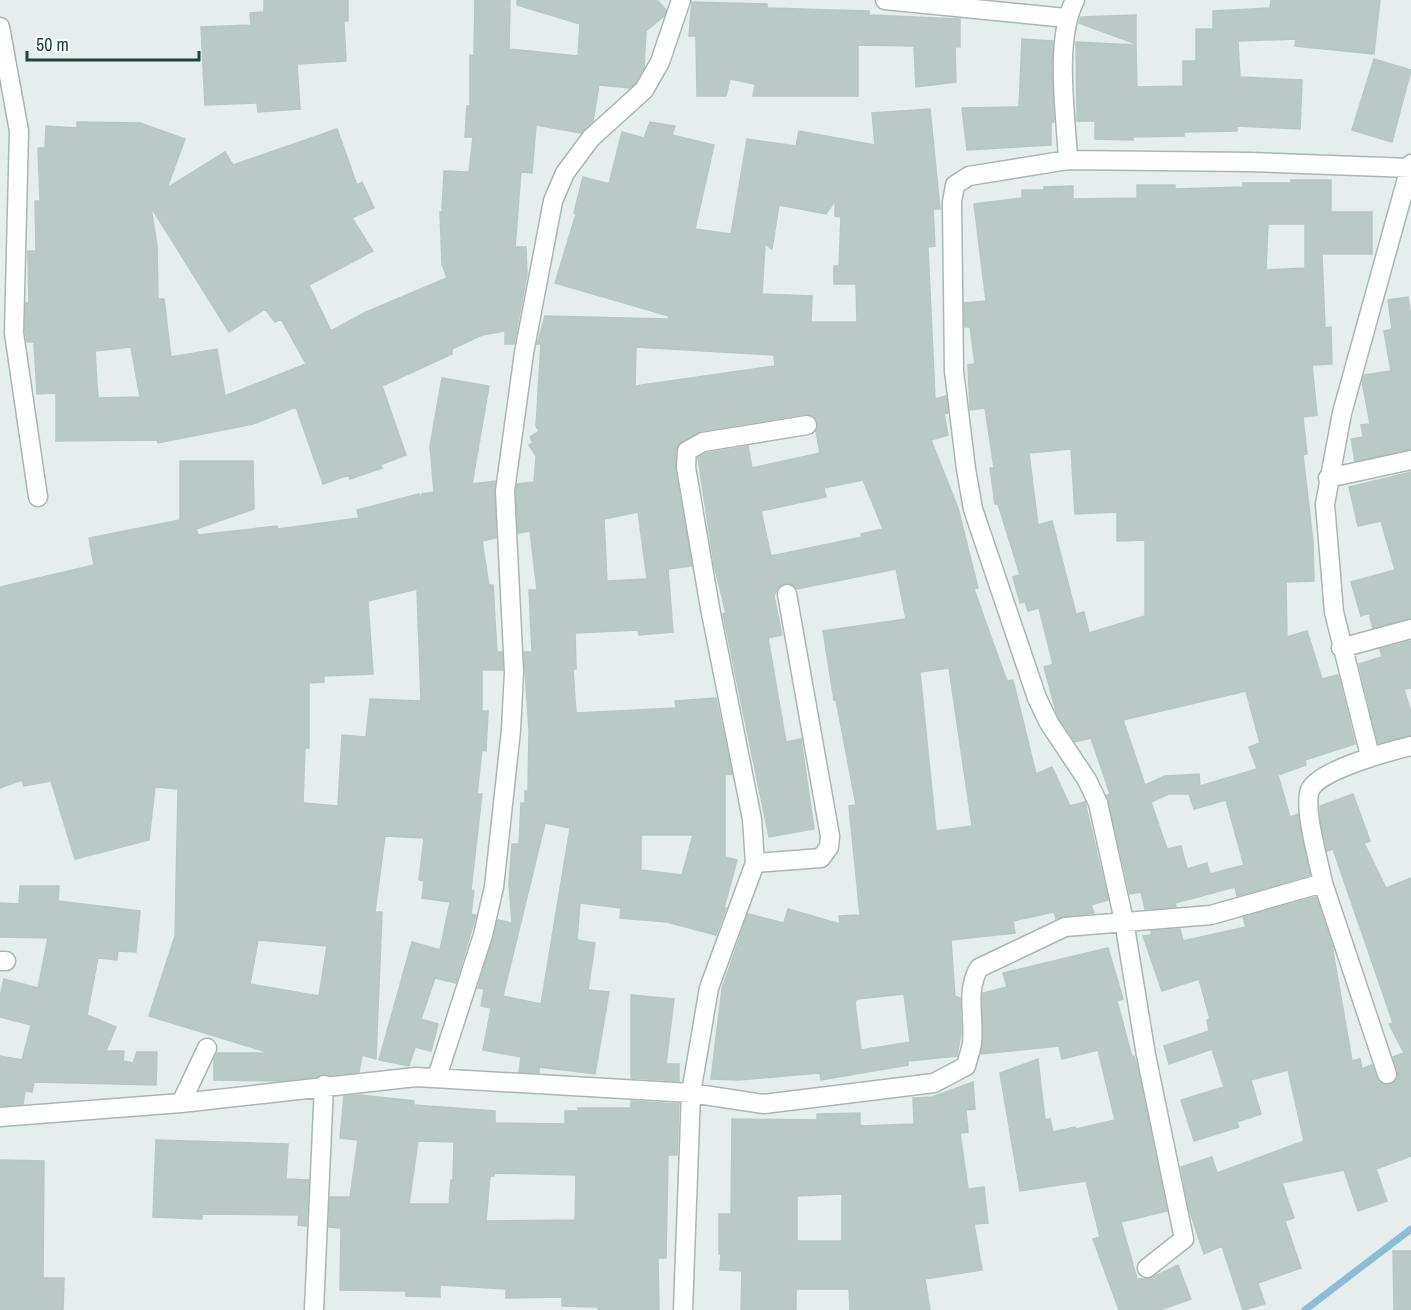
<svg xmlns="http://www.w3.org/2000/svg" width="1411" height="1310" viewBox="0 0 1411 1310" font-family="'Archivo Narrow',sans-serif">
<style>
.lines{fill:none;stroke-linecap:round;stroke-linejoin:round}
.stream{stroke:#8dbcd4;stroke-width:7}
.building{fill:#bac9c6;stroke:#b7c8c4;stroke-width:1.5;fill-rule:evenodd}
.minor-casing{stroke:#a7b7b5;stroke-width:21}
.minor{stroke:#fff;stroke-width:18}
</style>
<rect width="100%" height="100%" fill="#e5eeec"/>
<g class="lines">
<!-- stream -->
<path class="stream" d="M1305,1310L1411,1229"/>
</g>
<!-- building -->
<path class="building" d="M264,0H348V21H344L346,61L297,64L300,109L258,112L257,103L205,105L201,27L251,25L250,13L264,12Z
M475,0H510L509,49L578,56L580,24L517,5V0H657L666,10L664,16L646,31L644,68L635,83L630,88L599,85L593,121L581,133L536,125L532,173L521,172L515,247H526L527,275L514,344H505V331L482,335L452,349V354L382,386L406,455L380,465L382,468L350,479L349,475L323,484L296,407L253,424L158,443L157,440L56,441V393L37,394L34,342H27L25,330L26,303H29L28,251H36L35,201H40L38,148H45L46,126L77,128V122L140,123L185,139L167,188L225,152L233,165L337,129L357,185L362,182L374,208L352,218L373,251L309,285L331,331L366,312L447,278L442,264L440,212H442L444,171L469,172L473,137H465L467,106H470V55L474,56ZM151,207L229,332L265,309L275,322L281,319L306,364L225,396L217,349L171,357L164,299H158L157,246ZM131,347L140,397L98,398L95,351Z
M1271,0H1380L1374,54L1295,46L1296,39L1238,41L1240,77L1302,80L1300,129L1237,126V131L1184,132V136L1133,137V140L1095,139V121H1077L1076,42L1136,45L1137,87L1183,86V61H1196V29H1213V11L1270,8Z
M692,2L767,4V8L869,11V15L960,19V47H955L956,82L916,87L914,46L858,45V96H753L755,84L730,79L726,96H697L696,36H689Z
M1136,15V44L1079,23L1081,17Z
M1022,39L1053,41L1054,122H1051V145L967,150L962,108L1019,107Z
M1374,59L1411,70L1392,142L1352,130Z
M930,109L940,209H933L935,246L928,247L935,399L946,396L948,413L944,414L948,435L931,440L958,508L978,588L974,589L992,640L1007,681L1013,680L1036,774L1052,767L1070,806L1085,802L1108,900L1091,905L1094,913L1056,919L1054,912L1013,921L1015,933L951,940L955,996L960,998L961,1033L957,1056L908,1061V1065L821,1080L820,1073L739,1080L711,1079L722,989L748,914L784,923L788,909L840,924L839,916L860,915L849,806L856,805L836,700H834L823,631L906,619L896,569L797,589L791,584L784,583L777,590L774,596L782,635L768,638L786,742L801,739L814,829L769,837L723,614L726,613L714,564L698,458L707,453L748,446L752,468L820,453L816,431L818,423L812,415L805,414L701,431L681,442L676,450L675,469L692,566L668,569L673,632L639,635L638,630L575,633L576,669H573L576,713L676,708L675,701L716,698L732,774L725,775V857L737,860L724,908H726L716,935L667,922L620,918L621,908L580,903L577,940L595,943L588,990L609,992L595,1074L539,1067V1073L519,1072L521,1057L483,1050L491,1008L481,1006L484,989L478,988L498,920L512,923L509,884L512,844H519L521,803H525V791H528L529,731L524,652H532L529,590H537L530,531L518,533L516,491L517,484L534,482L536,456L529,445L533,443L530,437L539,431L536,426L541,344H537L538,341L545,316L668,319L669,316L555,283L576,214L574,213L583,177L609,184L622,132L644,138L650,122L675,126L672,135L714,145L695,229L731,234L747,139L796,146L799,131L875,145L872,113ZM835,201V216L841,217L839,266H834V284H856L857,322H811L812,296L762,294L765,244L772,249L779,205L826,214ZM636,347L774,355L775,366L635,386ZM863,480L883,529L861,534L862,537L771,556L761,511L826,497L824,488ZM638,512L647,579L607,581L604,519ZM949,668L972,826L936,831L920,672ZM545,823L570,828L541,1004L503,996ZM641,835H693L682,875L641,870ZM904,994L910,1042L861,1050L855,1002L857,999Z
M1291,180H1331V212H1372V254H1322L1325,328L1331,327L1332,364L1312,365L1317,415L1303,417L1307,454L1303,455L1313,542L1314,581L1286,582L1287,637L1307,631L1322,679L1338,675L1355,744L1305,760L1306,765L1278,775L1290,817L1298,814L1310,875L1237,896L1235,887L1175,903L1176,907L1145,909L1141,892L1130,894L1107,795L1110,794L1091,738L1075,742L1057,715L1044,667L1053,664L1039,608L1028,611L1025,602L1020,603L1013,577L1020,575L998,504H995L990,468H994L985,408L970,410L968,365L975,364L970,327H965L964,303L986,301L974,204L1022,198V190H1044V187L1073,186V199L1137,198V185H1175V189L1243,187V183H1291ZM1268,224H1305V268L1266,270ZM1071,449L1075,514L1117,512V541L1145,540V616L1089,633L1084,612L1076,614L1052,521L1038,525L1029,453ZM1246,691L1260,743L1249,747L1257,769L1200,786L1199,774L1165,776L1145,785L1123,720ZM1169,794H1189L1194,809L1226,800L1244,865L1210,874L1207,863L1187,869L1181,846L1167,849L1151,802Z
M1408,297L1411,317V449L1355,461L1351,439L1363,437L1361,425L1370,424L1362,381L1364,375L1391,371L1384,331L1392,329L1388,300Z
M442,378L489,386L472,484L495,481L496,538L482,541L489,585H493L497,652H502L503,670H482V711H488L486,751L482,750L477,794H482L471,890L474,891L471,914L476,915L456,983L435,978L421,1019L438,1024L431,1051L415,1047L409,1066L379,1060L412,942L440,950L450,902L422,898L424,881L419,880L424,838L385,836L375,912H382L376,1059L362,1055L359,1072L279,1081L214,1080V1059L217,1053H270L149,1016L175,936L178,789L155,787L149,840L75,859L51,781L24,786L22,780L0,788V587L94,565L89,538L180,520V461H253L254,509L196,529L198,535L277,526L278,529L359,518L357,510L419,494L421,499L422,494L434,492L430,446ZM417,589L421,701L370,699L366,737L342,735L338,806L303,803L305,748H309V683L324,682V676L373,674L368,601ZM258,940L327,946L319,996L250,984Z
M1411,472V618L1373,628L1369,613L1361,616L1351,582L1395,570L1381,521L1358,526L1349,487Z
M1411,641V688L1404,689L1411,713V735L1378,743L1359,664L1382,657L1380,649Z
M1353,794L1370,841L1364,843L1386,888L1411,878V1156L1376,1169L1387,1201L1358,1211L1344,1170L1282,1183L1294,1218L1285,1221L1301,1268L1258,1283L1265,1304L1243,1310L1222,1246L1204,1254L1189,1209L1181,1167L1212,1157L1217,1173L1304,1141L1288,1070L1251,1080L1261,1114L1237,1122L1239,1127L1194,1141L1181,1100L1224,1087L1212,1049L1169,1064L1164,1046L1209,1031L1207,1020L1210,1019L1199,979L1162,991L1143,936L1152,935L1151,931L1180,929L1183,941L1246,927L1243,917L1316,897L1332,945L1352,1061L1360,1059L1362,1069L1372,1065L1377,1078L1384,1085L1395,1082L1398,1071L1393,1057L1404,1053L1389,1024L1393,1023L1333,849L1327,851L1321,820L1320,806Z
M20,886H59L58,901L140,911L136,952L118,951L117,960L98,958L87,1015L116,1027L106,1051H124L123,1061L133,1063L137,1052H157L156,1085L34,1082L32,1092L25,1091L23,1104L0,1106V1056L22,1060L31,1025L0,1017V997L4,979L38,988L48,938L0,937V903L19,904Z
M1108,948L1123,999L1117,1001L1132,1057L1134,1056L1137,1066L1167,1211L1121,1222L1137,1279H1149L1178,1265L1191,1299L1160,1310H1119L1093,1239L1100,1237L1086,1181L1020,1191L1000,1073L1038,1059L1045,1120L1050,1119L1053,1132L1075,1127L1076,1129L1115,1120L1098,1050L1062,1059L1059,1046L981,1054L983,993L1007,987L1003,973Z
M631,995L674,999L666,1064H679V1081L631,1078Z
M973,1082L975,1109L966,1110L968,1132L960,1133L968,1189L984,1187L988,1223L974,1224L982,1270L925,1279L930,1310H850L849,1289H796V1310H741L742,1271L720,1270L721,1254H719V1214H731L732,1119L817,1120V1114L860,1113V1126L914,1124L913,1098L932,1097ZM842,1194V1241H797V1196Z
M360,1095L414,1101V1105L495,1111V1123L565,1124V1111H578V1108H631V1101L679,1104L677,1155H668L666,1258H658L659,1310H598V1307L562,1306V1297L506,1298V1289L440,1285V1297L406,1296V1291L340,1290L341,1228L329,1227L330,1197H350L358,1140L340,1138L344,1096ZM418,1141L454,1142L453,1180H451L449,1204H409ZM494,1173L576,1175L575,1220L486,1221L490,1176H494Z
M156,1140L288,1144L286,1179L309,1180L306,1226L298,1225L299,1215L202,1214V1219L153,1217Z
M0,1160L44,1161L43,1278H64L63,1310H0Z
M1393,1251H1411V1310H1394Z"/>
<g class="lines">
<defs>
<path id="minor" d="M885,0L1066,18
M0,27L19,131L14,333L38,497
M1068,160C1066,114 1054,41 1075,0
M1328,478L1411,460
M1341,648L1411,629
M1370,756L1334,612L1325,504L1342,413L1411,164
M755,863L752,819L710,608L686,467L687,451L703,442L807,425
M1323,883L1387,1074
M0,961H6
M437,1077L483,935L494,887L511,730L514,672L505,491L524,353L553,201L565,173L591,138L644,90L660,62L681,0
M181,1103L207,1048
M0,1117L181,1103L416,1077L691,1093L764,1104L934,1083L966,1066C968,1058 971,1050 972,1043C975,1017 965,992 979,968L1065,927L1211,915L1323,883C1319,862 1303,808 1310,790C1319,770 1390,751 1411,746
M1147,1268L1184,1239L1146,1055L1124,921L1098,803L1087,780L1049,723L1037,698L973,509L966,469L954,371L952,202L955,185L969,176L1068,160L1249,162L1410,168
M314,1310L324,1085
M683,1310L691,1093L709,988L755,863L821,858L829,847L830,836L787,594"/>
</defs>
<!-- minor casing -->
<use href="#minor" class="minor-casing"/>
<!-- minor -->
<use href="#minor" class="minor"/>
</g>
<!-- scale -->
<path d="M27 51v9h172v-9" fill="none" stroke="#23413f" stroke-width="3"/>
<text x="36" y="51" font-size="18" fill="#23413f" stroke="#f6fbf9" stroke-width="4.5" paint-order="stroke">50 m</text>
</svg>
